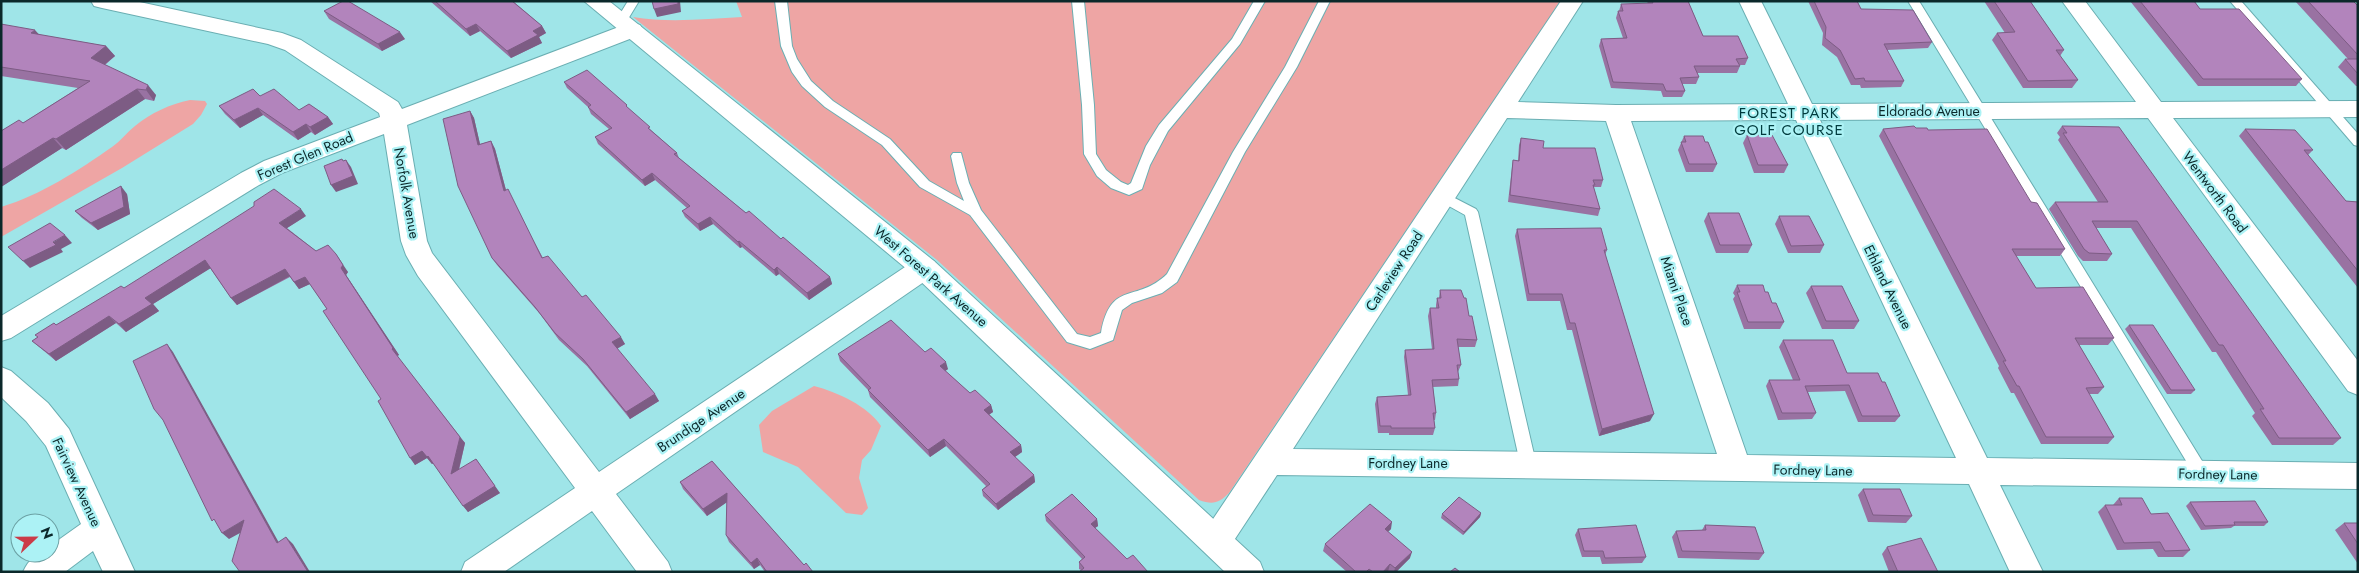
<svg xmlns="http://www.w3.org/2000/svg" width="2359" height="573" viewBox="0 0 2359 573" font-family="Jost,sans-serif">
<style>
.green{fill:#eea5a4}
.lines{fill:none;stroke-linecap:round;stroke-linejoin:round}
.service-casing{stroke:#6aaeb2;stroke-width:2}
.minor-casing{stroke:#6aaeb2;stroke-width:2}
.secondary-casing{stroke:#6aaeb2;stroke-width:2}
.service{fill:#fff;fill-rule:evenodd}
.minor{fill:#fff;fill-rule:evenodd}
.secondary{fill:#fff;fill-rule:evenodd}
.wall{fill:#9972a2}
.shaded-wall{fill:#7d5c84}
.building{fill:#b284bc;stroke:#7d5c84}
.labels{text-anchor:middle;stroke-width:4.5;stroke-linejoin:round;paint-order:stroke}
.street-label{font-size:14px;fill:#0b282a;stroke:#acf2f5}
.neighbourhood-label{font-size:15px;letter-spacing:1px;fill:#003b3d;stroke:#acf2f5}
</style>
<rect width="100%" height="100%" fill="#9fe5e8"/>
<!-- green -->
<path class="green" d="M736,1H1561L1229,493C1219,503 1213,505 1199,500L937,260L633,17C668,23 706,19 742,17Z
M190,100L205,101L207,104L201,115L193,124L122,168L1,237V207C41,195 79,170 112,147C121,141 127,132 135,126C151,113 170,104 190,100Z
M814,386C837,392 868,406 881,426L871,450L862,460L859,478L868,508L862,515L846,513L798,467L763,452L759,425L772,411Z"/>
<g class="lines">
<defs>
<path id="service" d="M628,1H639L625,24H617L615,22Z
M775,1H787L792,46L797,59L811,81L833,101L890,139L929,181L964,201L957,183L951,156L953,153H961L969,183L981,210L1077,334L1090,337L1101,333C1111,279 1136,304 1167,274L1233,152L1285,67L1319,1H1330L1297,67L1245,152L1177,282L1162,293L1132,303L1122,310L1113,340L1090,349L1067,342L970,215L920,187L882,145L825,107L802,86L792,72L781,46Z
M1072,1H1084L1094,105L1096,154L1106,170L1121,182L1128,185L1131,183L1146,146L1159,125L1232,39L1254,1H1265L1240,44L1168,131L1150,165L1142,189L1129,195L1111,188L1097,176L1084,154L1082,105Z
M1908,1H1919L2207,469L2210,474L2207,479L2202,481L2197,479Z
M2230,1H2241L2358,134V146L2354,145Z
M1443,192L1476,209L1478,212L1536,463L1533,468L1528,469L1523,468L1520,463L1465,215L1438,200L1437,197Z"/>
<path id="minor" d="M91,1H135L282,33L301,40L398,102L402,109L624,25L632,23L640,25L643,30L640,35L407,125L427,241L432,253L599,472L914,261L924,258L934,261L938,268L934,275L616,494L668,562L672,572H637L592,511L504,572H461L465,562L575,488L418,276L406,255L401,241L384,134L282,173L259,185L11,338L1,341V316L241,173L264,161L380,117L379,113L285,50L268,44L102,8L94,6Z
M1561,1H1583L1518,102L1616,105L1788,104L1739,1H1761L1812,104L2136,102L2062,1H2085L2161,102L2358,101V117L2173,118L2358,361V395L2348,391L2148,118L1820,120L1987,458L2358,463V489L2000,485L2043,572H2010L1969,484L1277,475L1227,551L1216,555L1205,551L1200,541L1205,531ZM1507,118L1606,121L1717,454L1293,449ZM1796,120L1956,458L1747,455L1631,121Z
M1,367L11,371L48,403L69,429L135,572H103L93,551L65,572H23C29,559 36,553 50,553V546L81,524L46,446L26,421L1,397Z"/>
<path id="secondary" d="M584,1H609L934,261L1260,562L1264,572H1225L914,275Z"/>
</defs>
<!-- service casing -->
<use href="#service" class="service-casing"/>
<!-- minor casing -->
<use href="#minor" class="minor-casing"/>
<!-- secondary casing -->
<use href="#secondary" class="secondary-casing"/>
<!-- service -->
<use href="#service" class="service"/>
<!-- minor -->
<use href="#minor" class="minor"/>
<!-- secondary -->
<use href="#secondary" class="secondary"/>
</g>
<!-- wall -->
<path class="wall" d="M430,1H516L514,2L542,26L546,33L539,37L542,43L511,58L480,31L470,36Z
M1647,1H1688L1703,36L1748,58L1745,65H1739L1740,66L1737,73H1697L1699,77L1696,84H1682L1685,91L1682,97H1663L1661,91L1611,88L1599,46L1601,39L1623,38L1616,18L1618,11H1619L1621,4H1648Z
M1808,1H1857L1861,9L1932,42L1928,48L1887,50L1904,81L1901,87L1861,88L1860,85H1851L1837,57L1822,45L1823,33Z
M1984,1H2030L2064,50L2060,56L2078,80L2072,88H2023L1992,40L1997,33H2005Z
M2130,1H2194L2200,9L2302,79L2296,86H2198Z
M2295,1H2353L2358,6V86H2356L2338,67L2345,59H2348Z
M324,11L405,39L382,51L329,19Z
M1,24L40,35L106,46L115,56L105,65L156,95L154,101L145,99L66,150L62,148L1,187V131L23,123L78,88L1,76Z
M564,82L629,109L652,131L677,153L679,158L746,213L830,277L832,284L809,300L779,274L776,276L742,247L740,248L713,224L700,231L685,217L682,211L687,208L655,180L645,186L598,144L595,137L609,129L591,114L588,107L567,88Z
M260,96L299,110L328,117L333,124L315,135L311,132L298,140L263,115L240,128L225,114L219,106Z
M470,111L474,118L480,144L491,141L495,149L506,190L543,258L582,297L625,344L617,349L659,401L630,419L587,366L559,340L540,314L497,265L492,258Z
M2062,126L2341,438L2333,445H2272L2252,416L2255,413L2233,379L2216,352H2212L2131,228H2096L2112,254L2107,261H2083L2078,256L2049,209L2055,202H2098L2058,140L2060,137L2057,133Z
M1916,128L1928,130L2031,202L2065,249L2060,256H2016L2036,288L2114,338L2108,345H2079L2104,387L2098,394H2089L2114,437L2108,444H2041L2014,393H2011L1998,368L1999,366L1879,136L1883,129Z
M2245,129L2313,150L2308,155L2346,201L2358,202V288L2239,136Z
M1747,135L1788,165L1784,173H1754L1743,143Z
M1684,136L1705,142L1717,164L1713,172H1686L1678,150Z
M1521,138L1543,148L1603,180L1601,187H1594V189L1600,209L1598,216L1508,202L1512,167L1513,160L1518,161L1519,145Z
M127,194L130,214L98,230L82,218L75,211Z
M1708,213L1752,245L1748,253H1716L1704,221Z
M306,216L287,228L316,251L348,272L346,275L399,355L397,356L465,443L459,470L500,493L468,512L433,463L432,464L427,458L415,465L381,399L327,309L310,284L299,289L290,277L237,305L231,298L210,268L153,304L159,311L126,332L116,323L56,361L32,341L56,325L124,288Z
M1779,216L1824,245L1820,253H1788L1775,224Z
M1517,229L1607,250L1605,255L1650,421L1599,436L1572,330H1567L1560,301H1527L1515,236Z
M1737,285L1765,292L1784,322L1780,329H1744L1733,299L1735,296L1733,293Z
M1811,286L1859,321L1854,329H1822L1806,293Z
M1440,290L1469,316L1477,340L1475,347H1458L1461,365L1458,372L1459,379L1458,386L1433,387L1436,413L1435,420H1434L1435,428L1433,435H1389V433H1378L1375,404L1377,397L1408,395L1404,357L1405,350L1432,349L1428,316L1430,308H1436V305L1437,298H1439Z
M2129,325L2195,390L2191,394H2167L2125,329Z
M1783,340L1847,373L1882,382L1900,416L1895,422H1858L1845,391L1808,392L1816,413L1812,419L1778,420L1766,386L1769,380H1793L1779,347Z
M925,352L948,369L945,371L970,393L991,405L993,412L989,414L1021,445L1022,452L1015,457L1034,475L1035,482L998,510L983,496L982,490L986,486L946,446L930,457L870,397L868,390L840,361L838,354Z
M712,461L804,565L813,572H765L760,565L754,569L729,542L726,535L727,502L707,516L683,489L680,482Z
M1863,489L1912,516L1906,523L1868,522L1858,495Z
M2119,498L2151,514L2190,550L2183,557H2158L2153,549L2117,550L2098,512L2105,505H2113Z
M2190,502L2268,522L2264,526H2234L2231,528L2201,530L2186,506Z
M1481,513L1480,517L1463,535L1441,518L1442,514Z
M1045,515L1097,519L1098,526L1095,528L1127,559L1148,572L1081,570L1079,569V562L1082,559L1046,521Z
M2344,523H2358V564L2335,530Z
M1705,525L1764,553L1759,560L1678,558L1672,537L1676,531L1702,530Z
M1391,529L1388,532L1410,558L1396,572L1389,571L1388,572H1347L1323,551L1325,544Z
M1578,529L1646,557L1642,563L1602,564L1600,557H1582L1575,535Z
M1887,547L1938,572H1889L1882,554Z"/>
<!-- shaded-wall -->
<path class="shaded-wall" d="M678,1H680L681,12L657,17L654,9Z
M476,24L480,31L470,36L466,29Z
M542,26L546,33L539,37L542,43L511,58L507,51L533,31Z
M35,30L44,40L31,33Z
M400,32L405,39L382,51L378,44Z
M106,46L115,56L99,69L91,58Z
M148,85L156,95L154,101L146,90Z
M137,89L145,99L66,150L56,139Z
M258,108L263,115L240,128L234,120Z
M470,111L474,118L482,153L478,145Z
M328,117L333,124L315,135L310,127Z
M306,124L311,132L298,140L293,132Z
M53,138L62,148L1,187V170Z
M491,141L495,149L508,198L504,191Z
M346,160L351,167L358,184L336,192L331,185Z
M652,173L655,180L645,186L642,180Z
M121,186L127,194L130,214L98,230L91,223Z
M301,209L306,216L284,230L279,223Z
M710,217L713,224L700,231L698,224Z
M65,235L72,243L61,249L63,252L30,268L23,261Z
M739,241L742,247L740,248L738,242Z
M336,254L348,272L346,275L399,355L397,356L341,268Z
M205,260L211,268L153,304L159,311L126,332L119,324L145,298Z
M777,267L779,274L776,276L774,270Z
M285,269L290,276L237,305L231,298Z
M305,277L310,284L299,289L294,282Z
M830,277L832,284L809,300L807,293Z
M109,316L116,323L56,361L49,354Z
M621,337L625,344L616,349L612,342Z
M167,344L173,352L283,550L277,543Z
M946,362L948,369L941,374L940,366Z
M655,394L659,401L630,419L626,412Z
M991,405L993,412L986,417L984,410Z
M1654,414L1650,421L1599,436L1602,429Z
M460,437L465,443L456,481L451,474Z
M944,439L946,446L930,457L928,450Z
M1021,445L1022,452L1012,459L1010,452Z
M422,451L428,456L434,463L432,464L427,458L415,465L410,458Z
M476,459L500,493L468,512L463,506Z
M1034,475L1035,482L998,510L996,504Z
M727,493L730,500L707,516L703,509Z
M1481,513L1480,517L1463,535L1464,532Z
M1097,519L1098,526L1092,530L1091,524Z
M244,520L251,527L229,539L222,533Z
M1392,522L1391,529L1383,536L1385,529Z
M286,537L293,544L310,572H308Z
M1412,552L1410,558L1396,572H1394L1395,568Z
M757,558L760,565L754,569L751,563Z
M1390,564L1388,572H1383Z"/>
<!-- building -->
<path class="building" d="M343,1H348L400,32L378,44L324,11Z
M435,1H512L542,26L533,31L538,35L507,51L476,24L466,29Z
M652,1H678V4L654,9Z
M1652,1H1688L1703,36H1738L1748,58L1736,59L1740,66H1694L1699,77L1680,78L1685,91H1666L1663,84L1613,82L1601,39L1627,38L1618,11H1623L1621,4L1653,3Z
M1814,1H1857L1861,9L1913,10L1932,42L1884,44L1904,81H1865L1864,78L1855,79L1840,50L1825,38L1826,27Z
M1994,1H2030L2064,50H2056L2078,80L2028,81L1997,33L2015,32Z
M2140,1H2194L2200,9H2239L2302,79H2203Z
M2308,1H2353L2358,6V55Z
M1,24L35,30L31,33L106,46L91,58L148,85L146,90L137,89L56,139L53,138L1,170V131L19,120L23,123L90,81L1,67Z
M2345,59H2358V74Z
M587,70L627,105L626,106L650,127L648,128L677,153L674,154L746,213L749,211L781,239L783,237L830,277L807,293L777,267L774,270L739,241L738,242L710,217L698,224L682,211L690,206L652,173L642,180L595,137L612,128L588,107L591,105L564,82Z
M253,89L260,96L274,89L299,110L309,104L328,117L310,127L306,124L293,132L258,108L234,120L219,106Z
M470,111L478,145L491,141L504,191L508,189L542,258L548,256L582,297L586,295L621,337L612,342L655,394L626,412L583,359L555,333L535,307L492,258L458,186L443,119Z
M1914,126L1916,128H1927L1928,130L1987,129L2031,202L2037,203L2065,249H2012L2036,288L2083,287L2114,338H2075L2104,387L2086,388L2114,437H2046L2019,386H2017L2003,361H2006L1883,129Z
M2062,126L2119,127L2341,438H2279L2260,409H2264L2240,372L2223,345H2219L2137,221H2092L2112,254L2089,253L2084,249L2055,202H2108L2063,133H2067Z
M2245,129L2295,130L2313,150H2304L2346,201L2358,202V271Z
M1747,135H1772L1788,165H1758Z
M1684,136H1703L1705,142H1708L1717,164H1689L1681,142H1686Z
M1521,138L1544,141L1543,148H1595L1603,180H1593L1595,185H1593L1600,209L1510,195L1513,160L1519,161Z
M342,159L343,161L346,160L353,176L331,185L324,166Z
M121,186L124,207L91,223L75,211Z
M274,189L301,209L279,223L316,251L328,245L336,254L343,265L341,268L393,348L392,349L460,437L451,474L476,459L495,486L463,506L428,456L427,457L422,451L410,458L378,401L381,399L323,311L327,309L305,277L294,282L285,269L231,298L205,260L145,298L152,304L119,324L109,316L49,354L32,341L38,337L35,335L54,323L56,325L121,286L124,288L202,239L254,206V202Z
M1708,213H1739L1752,245H1720Z
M1779,216H1809L1824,245L1791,246Z
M50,223L65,235L53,242L56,245L23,261L8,247Z
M1601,228L1607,250H1604L1654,414L1602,429L1575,323H1570L1562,294H1529L1517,229Z
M1737,285H1763L1765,292H1768L1772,303H1776L1784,322H1748L1737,292H1740Z
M1811,286H1842L1859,321H1826Z
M1440,290H1461L1464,298H1466L1469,316H1472L1477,340L1457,339L1461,365H1457L1459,379L1432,380L1436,413H1433L1435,428H1391V426H1380L1377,397L1411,395L1405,350L1434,349L1430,308H1439L1437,298H1441Z
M891,320L925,352L931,348L946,362L940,366L970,393L975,390L991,405L984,410L1021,445L1010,452L1034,475L996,504L982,490L990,484L944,439L928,450L868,390L871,388L838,354Z
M2129,325H2153L2195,390H2171Z
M1783,340H1833L1847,373H1878L1882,382H1885L1900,416H1862L1849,385L1805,386L1816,413H1782L1769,380H1800Z
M167,344L277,543L286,537L308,572H240L232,561L244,520L222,533L214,519L212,521L163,420L154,409L133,361Z
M712,461L804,565L806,563L813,572H767L757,558L751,563L726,535L727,493L703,509L680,482Z
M1863,489H1900L1912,516L1873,515Z
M1072,494L1097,519L1091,524L1127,559L1133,555L1148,572H1079L1084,568L1079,562L1085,557L1045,515Z
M1459,497L1481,513L1464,532L1442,514Z
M2119,498H2142L2151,514L2168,513L2190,550L2165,551L2160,542L2124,543L2105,505H2122Z
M2255,501L2268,522H2234L2235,525L2205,526L2190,502Z
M1370,504L1392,522L1385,529L1412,552L1395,568L1390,564L1383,572H1373L1369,569L1366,572H1356L1325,544Z
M2344,523H2358V544Z
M1636,525L1646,557L1605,558L1603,551H1584L1578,529Z
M1705,525L1755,527L1764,553L1682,551L1676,531L1706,530Z
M1921,538L1938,572H1898L1887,547Z
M1455,568L1460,572H1450Z"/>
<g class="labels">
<!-- street labels -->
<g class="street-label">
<text x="1929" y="116">Eldorado Avenue</text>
<text transform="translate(305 156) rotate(-23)" y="5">Forest Glen Road</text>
<text transform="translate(2215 192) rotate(53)" y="5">Wentworth Road</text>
<text transform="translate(407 193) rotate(80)" y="5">Norfolk Avenue</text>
<text transform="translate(1394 271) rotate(-57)" y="5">Carleview Road</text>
<text transform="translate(931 276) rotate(41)" y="5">West Forest Park Avenue</text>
<text transform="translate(1888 287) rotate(64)" y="5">Ethland Avenue</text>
<text transform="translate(1677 291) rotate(71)" y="5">Miami Place</text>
<text transform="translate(701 420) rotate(-34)" y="5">Brundige Avenue</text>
<text x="1408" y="468">Fordney Lane</text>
<text transform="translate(1813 470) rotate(1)" y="5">Fordney Lane</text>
<text transform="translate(2218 474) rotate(1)" y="5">Fordney Lane</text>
<text transform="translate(77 482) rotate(65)" y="5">Fairview Avenue</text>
</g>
<!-- neighbourhood labels -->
<g class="neighbourhood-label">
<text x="1789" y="118">FOREST PARK<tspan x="1789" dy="17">GOLF COURSE</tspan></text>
</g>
</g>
<!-- border -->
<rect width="2359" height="573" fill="none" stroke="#0b282a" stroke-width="5"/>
<!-- north arrow -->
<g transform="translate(35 538) rotate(68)"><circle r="24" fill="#acf2f5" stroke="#6ca1a4"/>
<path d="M0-4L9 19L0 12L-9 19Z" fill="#cb3b48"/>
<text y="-8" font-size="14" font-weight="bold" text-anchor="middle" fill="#0b282a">N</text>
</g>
</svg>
